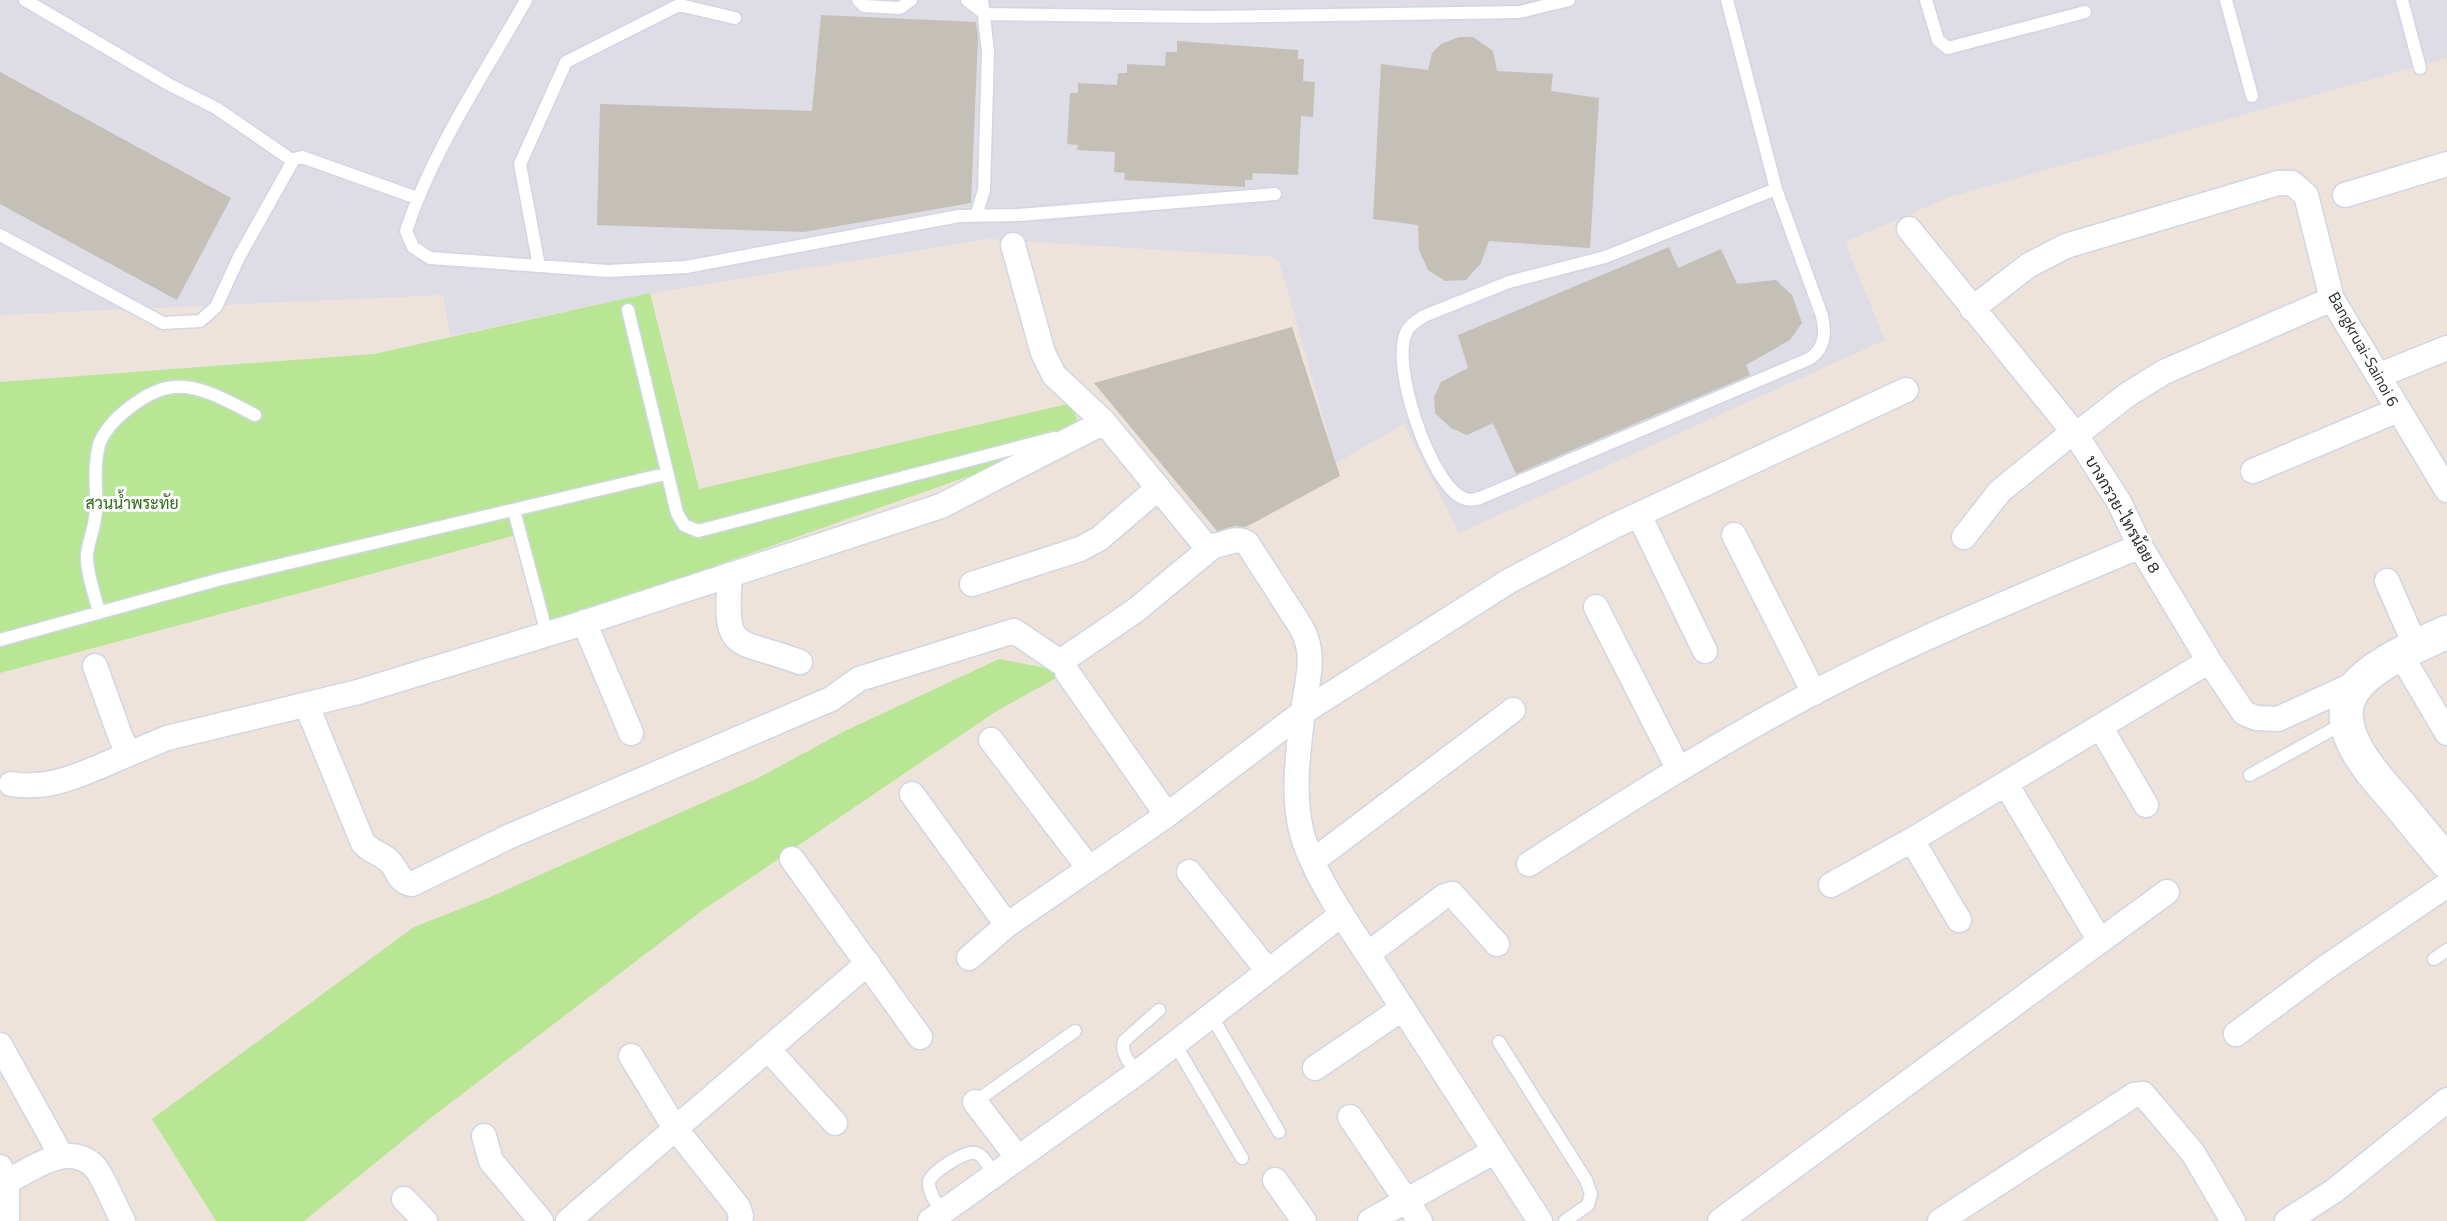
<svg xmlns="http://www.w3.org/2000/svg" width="2447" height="1221" viewBox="0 0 2447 1221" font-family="'Titillium Web',Sarabun,sans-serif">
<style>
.industrial{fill:#dedce5}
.green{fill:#b8e694}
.building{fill:#c4bfb7}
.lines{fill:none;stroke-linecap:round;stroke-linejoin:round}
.lane-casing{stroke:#d0d6e4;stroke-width:15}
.street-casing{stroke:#d0d6e4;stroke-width:27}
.secondary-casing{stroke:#d0d6e4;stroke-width:36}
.lane{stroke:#fff;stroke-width:12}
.street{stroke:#fff;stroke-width:24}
.secondary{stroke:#fff;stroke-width:33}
.labels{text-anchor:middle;stroke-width:6;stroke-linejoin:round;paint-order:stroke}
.street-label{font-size:16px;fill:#2a2a2a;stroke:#fff}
.park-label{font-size:16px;fill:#306b16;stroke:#fff}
</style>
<rect width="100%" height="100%" fill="#ede3db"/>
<!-- industrial -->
<path class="industrial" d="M0,0H2447V58L1952,196L1845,242L1885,340L1459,533L1404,424L1336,463L1279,261L1274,257L989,239L650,293L450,336L443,295L0,315Z"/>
<!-- green -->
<path class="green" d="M650,293L699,489L1072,403L1082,436L551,624L524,533L0,673V382L374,354Z
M999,659L1067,672L995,712L703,910L428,1120L304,1221H216L152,1119L414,927L488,898L756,779L845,731Z"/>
<!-- building -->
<path class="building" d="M821,15L976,22L978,38L971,203L804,232L597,225L600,104L812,111Z
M1459,37H1473L1493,51L1497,71L1553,74L1551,91L1599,98L1590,248L1489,241L1481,263L1466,280L1445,281L1428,270L1419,250L1418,225L1373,219L1381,64L1428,70L1432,53L1441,44Z
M1177,41L1298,50V59H1304L1303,81L1315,82L1313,117L1301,116L1298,175L1253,173L1252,180H1245V187L1124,180L1125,173L1114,172L1115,152L1077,150L1078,145L1067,144L1070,93H1078V83L1117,85L1118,73H1127V64L1165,66L1166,52H1177Z
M0,72L231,198L177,300L0,204Z
M1669,247L1678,268L1721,249L1737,284L1776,280L1792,295L1802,323L1790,340L1746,365L1750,375L1516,474L1493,423L1467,435L1451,428L1435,413L1434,397L1441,382L1468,368L1458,335Z
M1292,327L1340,476L1246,527L1235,526L1217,531L1094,383Z"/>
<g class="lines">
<defs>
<path id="lane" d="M25,0L170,85L216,108L293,161
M526,0C484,75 433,149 406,231L413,247L430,258L608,271L686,267L959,216L1019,215L1275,194
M858,0L864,6L900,8L911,0
M967,0L985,14L1207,17L1519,12L1569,0
M1727,0L1776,189L1822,316C1826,333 1825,349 1809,359L1480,498C1474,500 1469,501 1463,498C1430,484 1389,362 1407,331C1410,324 1418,320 1424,316L1509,282L1605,257L1776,189
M1926,0L1938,40L1948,48L2085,12
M2226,0L2252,96
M2402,0L2420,68
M976,216L984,190L988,52L982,0
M0,235L163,323L200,321L216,307L239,257L294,159L302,157L417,198
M539,266L520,164L566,62L679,5L735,18
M628,310L677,513L684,525L698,531L1054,438
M514,511L547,634
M99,613C95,594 86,573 87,554C89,539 96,524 96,509C97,487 93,467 99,445C107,420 147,390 173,387C201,384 231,403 255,415
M0,640L221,579L665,474
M2250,775L2346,722
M2434,959L2447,950
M1211,1015L1279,1132
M1499,1042L1586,1180L1591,1194L1588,1205L1565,1221
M1175,1044L1242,1158
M1137,1073C1130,1063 1120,1053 1124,1041L1159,1010
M975,1102L1075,1031
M941,1212C937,1204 928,1191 929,1182C931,1172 966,1150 975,1153C983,1154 989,1167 993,1173"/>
<path id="street" d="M2345,195L2447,164
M1909,229L2076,435L2119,502L2140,546L2209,661L2244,713L2256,718L2278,719L2359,682
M1013,245L1043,353L1054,375L1104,422L1205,545C1220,550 1234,534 1247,543L1301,627C1317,655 1307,680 1303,711C1298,753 1290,805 1306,846C1325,896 1361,942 1389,987C1440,1065 1489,1143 1540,1221
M1972,309L2029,265L2066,246L2278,183H2292L2306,195L2332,299L2447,490
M2380,375L2447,348
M2076,435L2127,395L2164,372L2332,299
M2253,471L2398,410
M1639,515L1705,651
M1734,535L1814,693
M1964,537L2000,491L2073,432
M730,575C724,655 733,637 800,662
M2387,581L2416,647
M972,584L1080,549L1099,539L1157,489
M1596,607L1678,768
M584,622L631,733
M2401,655L2447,733
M95,666L121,738L129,754L167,738L358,692L577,625L941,506L1104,422
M1067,672L1167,815
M307,706L363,843C371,852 380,853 388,860C398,868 397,882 412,884L508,837L831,699L859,679L1014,631L1060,662L1136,610L1212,547
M2101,728L2146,805
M991,740L1088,867
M11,784C54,791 90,770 129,754
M912,794L1007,925
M1912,840L1959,920
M792,859L920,1037
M1313,861L1513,710
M1529,864C1622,804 1715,745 1813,693C1918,638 2030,593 2140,546
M1189,872L1268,971
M1831,885L1912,840L2209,661
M2100,941L2167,892
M1368,954L1443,897L1452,894L1497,944
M969,958L1007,925L1167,815L1303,712L1509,581L1612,527L1906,390
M2236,1034L2325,968L2447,885
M0,1045L61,1155
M768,1049L835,1123
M631,1056L675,1128L738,1207L741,1216L740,1221
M1315,1068L1403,1008
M975,1102L1017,1157
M1350,1117L1420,1221
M484,1136L491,1161L541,1221
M0,1167L7,1182V1221
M1275,1180L1304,1221
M7,1182C31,1169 68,1141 94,1166C104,1177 115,1207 123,1221
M404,1199L425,1221
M568,1221L868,963
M930,1221L1137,1073L1342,914
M1370,1221L1495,1151
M1720,1221L2100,941L2006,784
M1940,1221L2134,1095L2143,1094L2193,1153L2233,1221
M2287,1221L2334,1191L2447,1100"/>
<path id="secondary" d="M2447,632C2421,644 2380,661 2360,682C2321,722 2374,775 2400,805C2415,824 2431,843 2447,862"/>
</defs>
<!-- lane casing -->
<use href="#lane" class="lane-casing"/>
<!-- street casing -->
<use href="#street" class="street-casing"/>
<!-- secondary casing -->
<use href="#secondary" class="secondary-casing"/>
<!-- lane -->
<use href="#lane" class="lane"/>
<!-- street -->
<use href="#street" class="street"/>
<!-- secondary -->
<use href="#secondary" class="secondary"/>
</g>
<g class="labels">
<!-- street labels -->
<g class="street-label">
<text transform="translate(2364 349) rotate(61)" y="6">Bangkruai-Sainoi 6</text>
<text transform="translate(2123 514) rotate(60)" y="6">บางกรวย-ไทรน้อย 8</text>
</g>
<!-- park labels -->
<g class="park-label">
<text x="132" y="509">สวนน้ำพระทัย</text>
</g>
</g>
</svg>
